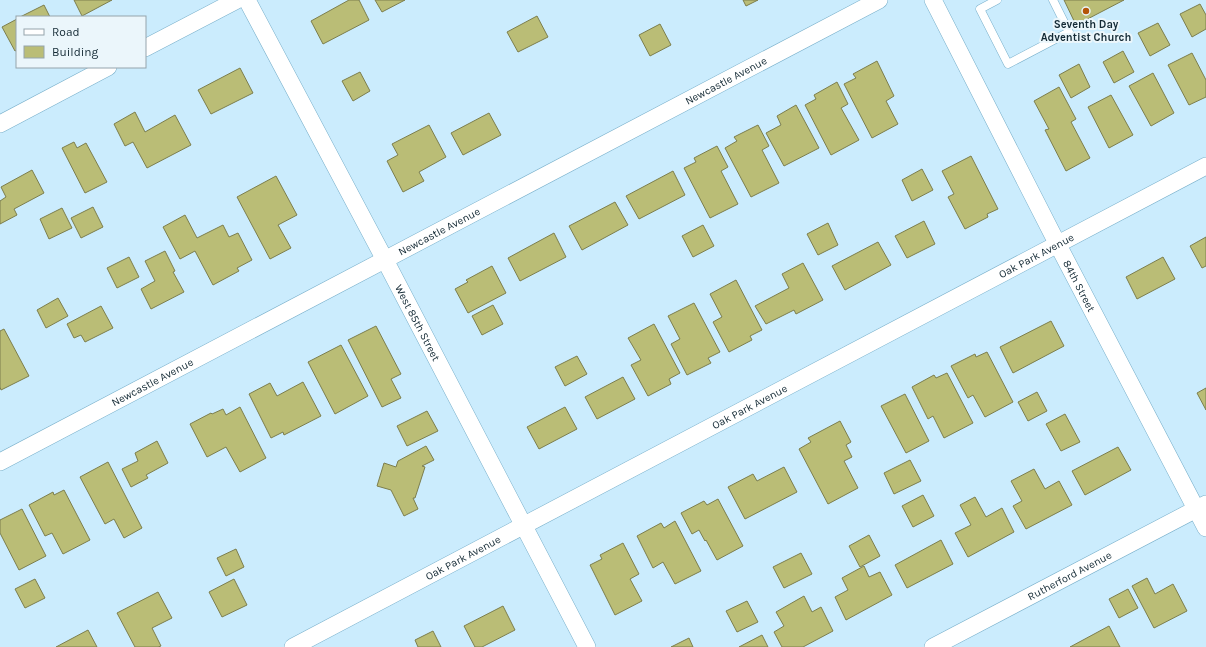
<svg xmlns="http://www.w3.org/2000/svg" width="1206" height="647" viewBox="0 0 1206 647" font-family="Karla,sans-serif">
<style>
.building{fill:#babd76;stroke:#7c7e4d}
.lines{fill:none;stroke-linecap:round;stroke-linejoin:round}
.lane-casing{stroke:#79b0cb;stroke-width:9}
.street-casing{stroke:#79b0cb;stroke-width:18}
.lane{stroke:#fff;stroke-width:8}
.street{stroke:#fff;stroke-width:17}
.poi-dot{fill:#b45508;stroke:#ebf6fb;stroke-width:1.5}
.labels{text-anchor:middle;stroke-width:4;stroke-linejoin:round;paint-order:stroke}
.poi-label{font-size:11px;font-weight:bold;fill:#142a35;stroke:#ebf6fb}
.street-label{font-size:11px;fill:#142a35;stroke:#ebf6fb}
</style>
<rect width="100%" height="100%" fill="#cbecfd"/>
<!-- building -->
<path class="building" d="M74,0H112L82,16Z
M349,0H359L369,20L323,44L311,21Z
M375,0H405L382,12Z
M743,0H758L746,6Z
M1064,0H1124L1076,25Z
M1200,4L1206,15V29L1192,37L1180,14Z
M44,5L50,17H20Z
M537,16L548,37L518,52L507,32Z
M17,19V50L15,51L2,27Z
M1158,23L1170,45L1150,56L1138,33Z
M660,24L671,45L650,56L639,35Z
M1123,51L1134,72L1114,83L1103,62Z
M1192,53L1206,80V97L1189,105L1168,65Z
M877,61L894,96L886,101L898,124L872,138L844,84L856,78L853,74Z
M1079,64L1090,87L1071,98L1059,75Z
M240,68L253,93L211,114L198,90Z
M360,72L370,91L353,101L342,81Z
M1153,73L1174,113L1151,126L1129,86Z
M837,82L848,104L841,108L859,140L831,155L805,105L816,99L814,95Z
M1059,87L1076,119L1071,122L1090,158L1066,171L1045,130L1049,129L1034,101Z
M1111,95L1133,135L1109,148L1088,107Z
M796,105L819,148L784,166L766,133L781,125L777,116Z
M135,112L145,132L175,115L191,145L147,168L133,142L125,146L114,124Z
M489,113L501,135L463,155L451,133Z
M429,125L446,157L419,172L424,181L403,192L387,161L398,155L392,144Z
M758,125L769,146L762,150L779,183L751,197L725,148L737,141L734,137Z
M74,142L77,148L86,143L107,182L85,193L62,148Z
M717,146L728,167L721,171L738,204L710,218L684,168L696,162L694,158Z
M971,156L998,209L987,214L988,217L965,229L948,197L954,194L942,171Z
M922,169L933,190L912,201L902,180Z
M32,170L44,193L14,209L17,215L0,224V201L6,197L1,187Z
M673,171L685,195L639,219L626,196Z
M276,176L297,215L278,225L291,248L270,259L237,197Z
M615,202L628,225L582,250L569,226Z
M93,207L103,227L81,238L71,218Z
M62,208L72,228L49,239L40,219Z
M185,215L197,238L223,225L229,237L238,233L252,260L237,268L239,271L213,285L195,251L180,259L163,227Z
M924,221L935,244L907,258L895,236Z
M828,223L838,245L818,255L807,234Z
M703,225L714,246L693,257L682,236Z
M554,233L566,257L520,281L508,258Z
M1206,237V266L1202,268L1190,246Z
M878,242L891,265L845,290L832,266Z
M165,251L175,271L173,272L184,292L151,309L141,289L155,281L145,261Z
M129,257L139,277L117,288L107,268Z
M1163,257L1175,279L1137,299L1126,277Z
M803,263L823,300L796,314L794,310L766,324L755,306L789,288L782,274Z
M492,266L506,293L468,313L455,289L468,282L466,280Z
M736,280L762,330L750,336L752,340L729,352L713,322L722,317L710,294Z
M58,298L68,316L46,328L37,310Z
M694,303L720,352L708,358L711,363L687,375L671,344L680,339L668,316Z
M493,305L503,324L482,335L472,316Z
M101,306L113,328L85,342L81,335L74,338L67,324Z
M1051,321L1064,346L1013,373L1000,347Z
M654,324L680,373L669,379L671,384L648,396L631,365L641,360L628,338Z
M376,326L401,374L391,379L401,398L382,407L348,340Z
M4,329L29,376L1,390L0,387V331Z
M341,345L368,396L335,414L308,362Z
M987,352L1013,402L985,417L973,395L968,398L951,366L975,354L976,357Z
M577,356L587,374L565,386L555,367Z
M947,373L973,423L944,438L933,416L928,419L912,387L934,375L936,378Z
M623,377L635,399L597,419L585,397Z
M303,382L321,416L284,435L283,432L271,438L249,394L270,383L277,396Z
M1206,388V410L1197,393Z
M1037,392L1047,411L1028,421L1018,402Z
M905,394L929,441L906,453L881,406Z
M240,407L266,458L240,472L226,447L207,457L190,424L211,413L212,414L223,409L226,415Z
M565,407L577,429L539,449L527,427Z
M427,411L438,431L407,446L397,426Z
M1065,414L1080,442L1061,451L1046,424Z
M840,421L851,442L846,445L852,457L844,461L858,488L828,504L799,449L811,442L808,438Z
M157,441L168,463L146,475L148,478L131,487L122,469L138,461L135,453Z
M426,446L434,460L422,466L425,467L415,498H413L418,509L404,516L391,490L377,486L384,463L396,467L398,461Z
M1118,447L1131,470L1085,495L1072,471Z
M910,460L921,481L894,494L884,473Z
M108,462L142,528L124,538L114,519L105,524L80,477Z
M784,467L797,492L745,519L728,487L753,474L757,481Z
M1034,469L1045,489L1059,481L1072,505L1026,529L1013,506L1022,501L1011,481Z
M64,490L90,540L63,554L52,533L45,536L29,505L53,492L54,495Z
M923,495L934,516L913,527L902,506Z
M975,497L986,517L1002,508L1014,532L968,557L955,533L971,525L960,505Z
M718,499L743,546L717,560L706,540L705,541L699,530L692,534L681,513L704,501L707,505Z
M22,509L46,556L19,570L0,533V520Z
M675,521L701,571L675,584L663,562L653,568L637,536L661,523L664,528Z
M869,535L880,556L860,567L849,546Z
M941,540L953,564L907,588L895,565Z
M623,543L639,574L630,579L642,601L615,615L590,565L602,559L600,555Z
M236,549L244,567L226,576L217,558Z
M801,553L812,574L784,588L773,567Z
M864,566L869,577L880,572L892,595L846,620L835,597L848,590L842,578Z
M1147,578L1155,594L1173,584L1187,611L1154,628L1132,586Z
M35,579L45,598L25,608L15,589Z
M234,579L247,605L222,617L209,592Z
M1128,589L1138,608L1119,618L1109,599Z
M158,592L172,618L152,628L161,646L158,647H135L117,613Z
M804,596L812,612L821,607L833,631L803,647H782L774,632L784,626L776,612Z
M747,601L758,622L737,632L726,611Z
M503,606L515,630L482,647H475L464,626Z
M1109,626L1120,647H1070Z
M88,630L97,647H56Z
M433,631L441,647H418L415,640Z
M762,635L768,647H739Z
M689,638L693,647H671Z"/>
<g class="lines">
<defs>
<path id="lane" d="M997,0L980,9L1008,64L1069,32L1053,0"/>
<g id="street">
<path id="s1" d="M247,0L385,260L587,647"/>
<path id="s2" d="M933,0L1058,245L1206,528"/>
<path d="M145,48L237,0"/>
<path d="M0,124L108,67"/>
<path id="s3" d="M0,462L879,0"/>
<path id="s4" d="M293,647L1206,166"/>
<path id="s5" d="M933,647L1206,504"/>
</g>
</defs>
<!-- lane casing -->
<use href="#lane" class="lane-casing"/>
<!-- street casing -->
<use href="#street" class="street-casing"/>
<!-- lane -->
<use href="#lane" class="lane"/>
<!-- street -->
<use href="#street" class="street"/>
</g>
<!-- markers -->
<circle class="poi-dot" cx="1086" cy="11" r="4"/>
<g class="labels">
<!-- poi labels -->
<g class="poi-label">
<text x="1086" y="28">Seventh Day<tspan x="1086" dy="13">Adventist Church</tspan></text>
</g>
<!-- street labels -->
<g class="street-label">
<text dy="4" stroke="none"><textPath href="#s3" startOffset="820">Newcastle Avenue</textPath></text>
<text dy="4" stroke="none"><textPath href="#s3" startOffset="496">Newcastle Avenue</textPath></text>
<text dy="4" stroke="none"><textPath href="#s4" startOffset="840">Oak Park Avenue</textPath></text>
<text dy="4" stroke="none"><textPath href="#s2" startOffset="321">84th Street</textPath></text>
<text dy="4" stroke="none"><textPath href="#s1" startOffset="365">West 85th Street</textPath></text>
<text dy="4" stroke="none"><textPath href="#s3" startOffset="172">Newcastle Avenue</textPath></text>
<text dy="4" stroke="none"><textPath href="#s4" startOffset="516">Oak Park Avenue</textPath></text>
<text dy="4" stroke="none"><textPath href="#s4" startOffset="192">Oak Park Avenue</textPath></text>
<text dy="4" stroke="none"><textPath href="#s5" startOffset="154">Rutherford Avenue</textPath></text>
</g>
</g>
<!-- legend -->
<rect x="16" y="16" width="130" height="52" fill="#ebf6fb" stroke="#95a4ac"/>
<rect x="24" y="29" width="20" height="6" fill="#ffffff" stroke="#95a4ac"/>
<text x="52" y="36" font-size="12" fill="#142a35">Road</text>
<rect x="24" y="46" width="20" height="12" fill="#babd76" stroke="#95a4ac"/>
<text x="52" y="56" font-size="12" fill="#142a35">Building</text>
</svg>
